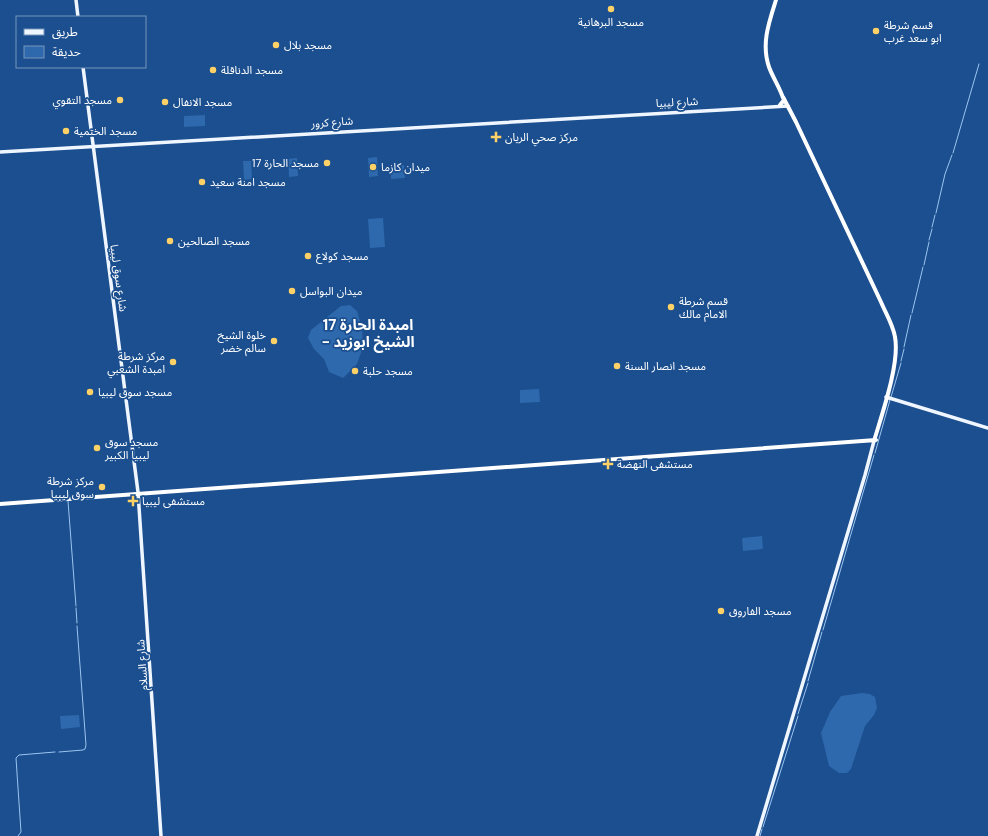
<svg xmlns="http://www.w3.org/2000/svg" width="988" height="836" viewBox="0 0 988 836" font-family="'DM Sans','Noto Sans Arabic',sans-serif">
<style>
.green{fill:#2e69ad}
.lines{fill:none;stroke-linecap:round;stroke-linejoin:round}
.stream{stroke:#9cc4f0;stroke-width:1}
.major{stroke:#f0f6ff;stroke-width:3.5}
.highway{stroke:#fff;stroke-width:4}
.poi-dot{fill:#ffd166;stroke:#1b4f8f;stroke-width:1.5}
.labels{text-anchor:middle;stroke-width:3.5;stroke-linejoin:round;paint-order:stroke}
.poi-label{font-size:11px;fill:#fff;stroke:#1b4f8f;text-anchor:start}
.street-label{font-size:11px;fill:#fff;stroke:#1b4f8f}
.district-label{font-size:15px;font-weight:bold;fill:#fff;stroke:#1b4f8f}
</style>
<rect width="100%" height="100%" fill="#1b4f8f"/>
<!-- green -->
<path class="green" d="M205,115V126L184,127V116Z
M377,157L378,176L369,177L368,158Z
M297,158L298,176L289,177L288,159Z
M243,161H251L252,179L244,180Z
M404,165L405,178L391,179V166Z
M383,218L385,247L370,248L368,219Z
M350,305L357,311L362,328L363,347L357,364L343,378L329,372L324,359L314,349L308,338L311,330L341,306Z
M539,389L540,402L520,403V390Z
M762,536L763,549L743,551L742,538Z
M862,693L870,694L875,697L877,708L874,715L865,726L851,769L847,773H839L829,766L821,733L830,712L841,696Z
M79,715L80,727L61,729L60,716Z"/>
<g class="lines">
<!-- stream -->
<path class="stream" d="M953,153L979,64
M936,213L945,174L952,155
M932,227L935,215
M929,240L932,229
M924,265L929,242
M912,313L923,267
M904,347L911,315
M901,361L904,349
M891,397L901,363
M875,453L890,400
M68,501L76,606
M76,608L77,623
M823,630L874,455
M808,681L822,632
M798,714L808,683
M59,752L83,750L85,749L86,745L77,626
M763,827L798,716
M18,836L21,832L16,758L19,755L55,752
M760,836L762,829"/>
<!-- major -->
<path class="major" d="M76,0L78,17
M83,67L138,492L161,836
M0,152L788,106
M886,397L988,428
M757,836L865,475L874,441"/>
<!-- highway -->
<path class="highway" d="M776,0C769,22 761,44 769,67C773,78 780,88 783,98
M783,97L796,122L881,302C886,314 893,325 895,337C900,363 882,414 874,441
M780,105L784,100
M0,504L876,440"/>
</g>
<!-- markers -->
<g class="poi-dot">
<circle cx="611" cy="9" r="4"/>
<circle cx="876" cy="31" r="4"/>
<circle cx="276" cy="45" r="4"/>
<circle cx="213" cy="70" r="4"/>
<circle cx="120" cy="100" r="4"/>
<circle cx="165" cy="102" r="4"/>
<circle cx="66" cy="131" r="4"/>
<path d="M494 131h4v4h4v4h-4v4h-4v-4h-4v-4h4z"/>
<circle cx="327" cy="163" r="4"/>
<circle cx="373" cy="167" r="4"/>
<circle cx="202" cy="182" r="4"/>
<circle cx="170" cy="241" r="4"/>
<circle cx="308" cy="256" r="4"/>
<circle cx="292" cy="291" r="4"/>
<circle cx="671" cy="307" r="4"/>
<circle cx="274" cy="341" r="4"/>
<circle cx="173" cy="362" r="4"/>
<circle cx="617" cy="366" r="4"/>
<circle cx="355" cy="371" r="4"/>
<circle cx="90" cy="392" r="4"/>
<circle cx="97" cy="448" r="4"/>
<path d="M606 458h4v4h4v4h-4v4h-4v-4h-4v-4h4z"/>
<circle cx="102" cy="487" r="4"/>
<path d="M131 495h4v4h4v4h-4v4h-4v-4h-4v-4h4z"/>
<circle cx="721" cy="611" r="4"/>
</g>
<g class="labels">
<!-- poi labels -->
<g class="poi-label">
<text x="611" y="26" text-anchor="middle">مسجد البرهانية</text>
<text x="884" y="29">قسم شرطة<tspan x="884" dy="13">ابو سعد غرب</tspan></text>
<text x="284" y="49">مسجد بلال</text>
<text x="221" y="74">مسجد الدناقلة</text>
<text x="112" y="104" text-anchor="end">مسجد التقوي</text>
<text x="173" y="106">مسجد الانفال</text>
<text x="74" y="135">مسجد الختمية</text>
<text x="505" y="141">مركز صحي الريان</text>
<text x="319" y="167" text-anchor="end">مسجد الحارة 17</text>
<text x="381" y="171">ميدان كازما</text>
<text x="210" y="186">مسجد امنة سعيد</text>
<text x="178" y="245">مسجد الصالحين</text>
<text x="316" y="260">مسجد كولاع</text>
<text x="300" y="295">ميدان البواسل</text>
<text x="679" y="305">قسم شرطة<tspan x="679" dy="13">الامام مالك</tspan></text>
<text x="266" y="339" text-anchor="end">خلوة الشيخ<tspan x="266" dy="13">سالم خضر</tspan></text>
<text x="165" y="360" text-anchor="end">مركز شرطة<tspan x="165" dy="13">امبدة الشعبي</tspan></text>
<text x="625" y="370">مسجد انصار السنة</text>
<text x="363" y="375">مسجد حلبة</text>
<text x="98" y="396">مسجد سوق ليبيا</text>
<text x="105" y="446">مسجد سوق<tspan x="105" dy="13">ليبيا الكبير</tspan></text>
<text x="617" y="468">مستشفى النهضة</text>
<text x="94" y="485" text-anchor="end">مركز شرطة<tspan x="94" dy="13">سوق ليبيا</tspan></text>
<text x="142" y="505">مستشفى ليبيا</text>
<text x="729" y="615">مسجد الفاروق</text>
</g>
<!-- street labels -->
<g class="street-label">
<text transform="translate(677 102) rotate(-3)" y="4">شارع ليبيا</text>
<text transform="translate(332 122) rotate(-4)" y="4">شارع كرور</text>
<text transform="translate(119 278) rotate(82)" y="4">شارع سوق ليبيا</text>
<text transform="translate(142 665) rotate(-94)" y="4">شارع السلام</text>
</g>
<!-- district labels -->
<g class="district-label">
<text x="368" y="330">امبدة الحارة 17<tspan x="368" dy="17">- الشيخ ابوزيد</tspan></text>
</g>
</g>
<!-- legend -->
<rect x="16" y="16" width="130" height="52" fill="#1b4f8f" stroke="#7695bc"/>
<rect x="24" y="29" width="20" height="6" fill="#f0f6ff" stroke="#7695bc"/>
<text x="52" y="36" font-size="12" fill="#ffffff">طريق</text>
<rect x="24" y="46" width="20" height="12" fill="#2e69ad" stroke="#7695bc"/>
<text x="52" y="56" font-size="12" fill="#ffffff">حديقة</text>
</svg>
